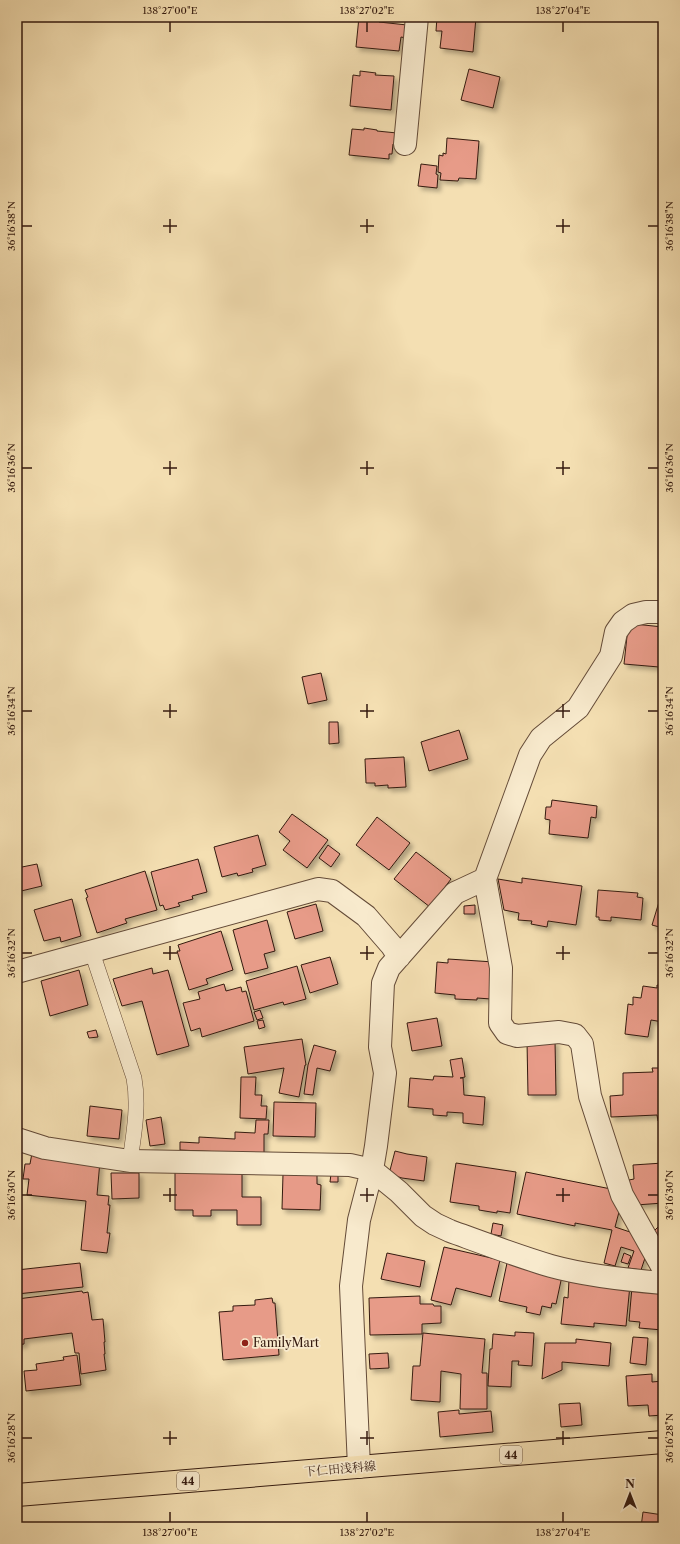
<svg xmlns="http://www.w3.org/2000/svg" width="680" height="1544" font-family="'Libre Caslon Text','Noto Serif JP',serif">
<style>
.building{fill:#e79b88;stroke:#341a0f;filter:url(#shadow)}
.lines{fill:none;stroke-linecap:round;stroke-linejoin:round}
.service-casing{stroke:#644b38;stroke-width:16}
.minor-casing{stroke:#644b38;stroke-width:24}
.primary-casing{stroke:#341a0f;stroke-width:24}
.service{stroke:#f8eacd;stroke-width:15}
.minor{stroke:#f8eacd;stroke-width:22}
.primary{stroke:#f4dfb2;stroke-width:22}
.ticks{fill:none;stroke:#341a0f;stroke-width:1.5}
.poi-dot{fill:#8f2418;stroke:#f8eacd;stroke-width:1.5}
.labels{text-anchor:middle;stroke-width:3.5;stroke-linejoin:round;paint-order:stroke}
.shield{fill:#f8eacd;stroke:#6f5848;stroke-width:1}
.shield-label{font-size:11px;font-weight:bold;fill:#341a0f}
.poi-label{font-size:12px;fill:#341a0f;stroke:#f8eacd;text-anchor:start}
.street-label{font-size:12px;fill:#341a0f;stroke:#f8eacd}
.neatline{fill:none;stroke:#341a0f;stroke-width:1.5}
.ticks-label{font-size:10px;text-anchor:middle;fill:#341a0f}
</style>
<defs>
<filter id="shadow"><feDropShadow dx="3.5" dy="3.5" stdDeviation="2" flood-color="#0004"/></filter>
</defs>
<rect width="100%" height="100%" fill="#f4dfb2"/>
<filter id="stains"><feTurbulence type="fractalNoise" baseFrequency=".005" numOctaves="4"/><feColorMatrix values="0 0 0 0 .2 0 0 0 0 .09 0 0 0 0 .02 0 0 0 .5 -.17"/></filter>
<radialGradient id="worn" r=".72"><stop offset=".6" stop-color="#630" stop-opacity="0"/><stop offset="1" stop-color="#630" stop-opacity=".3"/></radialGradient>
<!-- building -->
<path class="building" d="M 359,17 L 379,18 L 379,22 L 407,25 L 406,38 L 401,37 L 399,51 L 356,47 Z
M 437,17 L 476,17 L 473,52 L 440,48 L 442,31 L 436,31 Z
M 469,69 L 500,77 L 493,108 L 461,100 Z
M 360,71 L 376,73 L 375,75 L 394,76 L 391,110 L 350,106 L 353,75 L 360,76 Z
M 364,128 L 377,130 L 377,131 L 397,133 L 396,145 L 393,144 L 392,154 L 389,154 L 389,159 L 349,155 L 352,129 L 364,130 Z
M 447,138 L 479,141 L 476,179 L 459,178 L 458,181 L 440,180 L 441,173 L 438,172 L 439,155 L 443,156 L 443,153 L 446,154 Z
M 421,164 L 437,166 L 436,174 L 438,175 L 437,188 L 418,186 Z
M 634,624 L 663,627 L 659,667 L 624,664 L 628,627 Z
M 321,673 L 327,700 L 308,704 L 302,677 Z
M 329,722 L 338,722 L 339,743 L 329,744 Z
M 459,730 L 468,759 L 429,771 L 421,742 Z
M 404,757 L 406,787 L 388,788 L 388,785 L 375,786 L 375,783 L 366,783 L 365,759 Z
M 552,800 L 597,806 L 596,818 L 591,817 L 588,838 L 549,834 L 550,820 L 545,819 L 546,807 L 551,807 Z
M 292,814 L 328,840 L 307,868 L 283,850 L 290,841 L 279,832 Z
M 377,817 L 410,843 L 389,870 L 356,845 Z
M 258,835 L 266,865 L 252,869 L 253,872 L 238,876 L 237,873 L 222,877 L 214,847 Z
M 328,845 L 340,854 L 331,867 L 319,858 Z
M 416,852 L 451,879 L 430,907 L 394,879 Z
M 198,859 L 207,892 L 192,896 L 193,899 L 178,903 L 180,906 L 165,910 L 163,905 L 160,906 L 151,872 Z
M 37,864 L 42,886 L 17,892 L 17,868 Z
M 145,871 L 157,910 L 125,919 L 127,923 L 97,933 L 86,898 L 88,897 L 85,890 Z
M 522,878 L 582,886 L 576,925 L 548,921 L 547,927 L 531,924 L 532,921 L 518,920 L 519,913 L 504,910 L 498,879 L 522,883 Z
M 598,890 L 638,893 L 637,897 L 643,898 L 641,920 L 611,917 L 611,921 L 599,920 L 599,917 L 596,917 Z
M 662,892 L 663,893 L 663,928 L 652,925 Z
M 72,899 L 81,936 L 61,942 L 60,937 L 44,941 L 34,910 Z
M 316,904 L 323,931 L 295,939 L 287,912 Z
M 475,905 L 475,914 L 464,914 L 464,906 Z
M 267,920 L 275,951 L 264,954 L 268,968 L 245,974 L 233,930 Z
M 221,931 L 233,970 L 206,979 L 208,984 L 189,990 L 177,951 L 180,951 L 178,945 Z
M 330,957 L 338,984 L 310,993 L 301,965 Z
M 448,959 L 494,962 L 491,999 L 477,998 L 477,1000 L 455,999 L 455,995 L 435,993 L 437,962 L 448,963 Z
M 297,966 L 306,999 L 284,1005 L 283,1002 L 254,1010 L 246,981 Z
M 152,968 L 153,974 L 168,970 L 189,1046 L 157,1055 L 142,1001 L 122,1006 L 113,979 Z
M 79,970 L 88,1005 L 50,1016 L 41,981 Z
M 224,984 L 226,991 L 241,987 L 242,992 L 246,991 L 254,1021 L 202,1037 L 200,1028 L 191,1031 L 183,1003 L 200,999 L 198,992 Z
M 657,985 L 663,986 L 663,1022 L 651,1020 L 648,1037 L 625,1034 L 628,1004 L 633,1005 L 633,997 L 641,998 L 643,986 L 657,988 Z
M 260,1010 L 263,1018 L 257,1020 L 254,1012 Z
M 437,1018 L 442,1046 L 412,1051 L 407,1023 Z
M 263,1020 L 265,1027 L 259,1029 L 257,1021 Z
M 96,1030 L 98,1037 L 89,1038 L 87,1032 Z
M 302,1039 L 306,1065 L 305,1065 L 299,1097 L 279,1093 L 284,1068 L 248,1074 L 244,1047 Z
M 527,1041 L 555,1041 L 556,1095 L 528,1095 Z
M 314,1045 L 336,1051 L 330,1071 L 317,1068 L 313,1095 L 304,1094 L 308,1065 Z
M 462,1058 L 465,1077 L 460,1078 L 463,1078 L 464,1095 L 485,1097 L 483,1125 L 463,1123 L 463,1113 L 447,1112 L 447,1116 L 433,1115 L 433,1109 L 408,1107 L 410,1078 L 433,1080 L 434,1076 L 453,1077 L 450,1060 Z
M 652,1068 L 663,1068 L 663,1121 L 658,1121 L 657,1115 L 611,1117 L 610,1096 L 623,1095 L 623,1073 L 653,1072 Z
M 241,1077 L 256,1077 L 255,1095 L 262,1095 L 261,1106 L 267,1106 L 266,1119 L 240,1118 Z
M 274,1102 L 316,1103 L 315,1137 L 273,1136 Z
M 90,1106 L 122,1110 L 119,1139 L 87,1136 Z
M 161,1117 L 165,1144 L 150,1146 L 146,1120 Z
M 256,1120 L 269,1120 L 268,1134 L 264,1134 L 264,1154 L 180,1150 L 180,1142 L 199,1143 L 199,1137 L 235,1139 L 235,1132 L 255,1133 Z
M 660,1129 L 663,1129 L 663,1158 L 661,1158 Z
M 395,1151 L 407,1154 L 427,1157 L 424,1181 L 402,1178 L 389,1174 Z
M 32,1153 L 100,1161 L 97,1195 L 109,1196 L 108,1205 L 110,1205 L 107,1233 L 110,1233 L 107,1253 L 81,1250 L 86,1201 L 27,1195 L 29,1179 L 23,1179 L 25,1164 L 30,1164 Z
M 456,1163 L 516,1172 L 510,1213 L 497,1211 L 497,1213 L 479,1210 L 479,1206 L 450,1202 Z
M 663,1163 L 663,1203 L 636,1205 L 630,1204 L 629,1180 L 634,1179 L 633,1165 Z
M 175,1170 L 242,1170 L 242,1197 L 261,1197 L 261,1225 L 237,1225 L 237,1210 L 211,1210 L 211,1216 L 193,1216 L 193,1210 L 175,1210 Z
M 526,1172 L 611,1189 L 619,1212 L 615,1227 L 639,1235 L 646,1255 L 641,1270 L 628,1268 L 634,1251 L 621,1247 L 615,1266 L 604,1263 L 612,1230 L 575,1223 L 575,1226 L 517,1214 Z
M 111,1173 L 139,1173 L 139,1198 L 112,1199 Z
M 283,1174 L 317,1175 L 317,1184 L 321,1185 L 320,1210 L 282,1209 Z
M 331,1174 L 338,1174 L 338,1182 L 330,1182 Z
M 663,1222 L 663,1240 L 654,1231 Z
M 493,1223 L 503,1225 L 501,1236 L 491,1234 Z
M 444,1247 L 500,1260 L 491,1297 L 456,1288 L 451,1305 L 431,1300 Z
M 387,1253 L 425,1261 L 420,1287 L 381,1279 Z
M 624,1253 L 631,1256 L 628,1264 L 621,1262 Z
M 80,1263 L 83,1287 L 17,1294 L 17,1270 Z
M 507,1263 L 562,1276 L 556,1304 L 552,1303 L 551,1308 L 542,1306 L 540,1315 L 526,1312 L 527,1307 L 499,1301 Z
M 569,1280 L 630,1285 L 626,1326 L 594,1323 L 594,1327 L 561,1324 L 564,1297 L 568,1298 Z
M 632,1287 L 663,1293 L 663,1330 L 639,1328 L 640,1322 L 629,1321 Z
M 82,1291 L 83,1293 L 88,1292 L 92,1320 L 103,1319 L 105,1342 L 104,1342 L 105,1354 L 104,1354 L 106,1370 L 81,1374 L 79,1353 L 75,1353 L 72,1333 L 24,1339 L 24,1344 L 17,1345 L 17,1299 Z
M 420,1296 L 420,1304 L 433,1304 L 434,1306 L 441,1306 L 441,1323 L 422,1324 L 422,1334 L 370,1335 L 369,1298 Z
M 272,1298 L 273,1303 L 275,1303 L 279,1355 L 223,1360 L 219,1312 L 233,1311 L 233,1306 L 255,1305 L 255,1300 Z
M 515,1332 L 534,1333 L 532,1366 L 518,1365 L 519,1361 L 512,1361 L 511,1387 L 488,1386 L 490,1349 L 492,1349 L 493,1334 L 515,1336 Z
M 423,1333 L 485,1339 L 482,1373 L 487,1373 L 487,1409 L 460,1409 L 461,1374 L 441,1371 L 440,1402 L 411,1400 L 413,1366 L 420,1366 Z
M 633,1337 L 648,1338 L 646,1365 L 630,1363 Z
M 576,1339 L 611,1343 L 609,1366 L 562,1362 L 562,1370 L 542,1379 L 545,1343 L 576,1343 Z
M 388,1353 L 389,1368 L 370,1369 L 369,1354 Z
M 77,1355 L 81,1385 L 26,1391 L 24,1371 L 37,1370 L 36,1364 L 64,1360 L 63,1357 Z
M 652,1374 L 652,1382 L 663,1381 L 663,1415 L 649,1416 L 648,1405 L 628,1406 L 626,1376 Z
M 580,1403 L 582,1425 L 561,1427 L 559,1404 Z
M 459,1410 L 459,1414 L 491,1411 L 493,1432 L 440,1437 L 438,1412 Z
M 643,1512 L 663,1515 L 663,1527 L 641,1527 Z"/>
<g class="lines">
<!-- service casing -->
<g class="service-casing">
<path id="service" d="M 92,952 L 134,1078 C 139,1106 134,1133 130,1161"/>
</g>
<!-- minor casing -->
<g class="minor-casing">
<path id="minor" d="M 405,144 L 417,17
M 485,879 L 501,968 L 500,1023 L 507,1033 L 517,1036 L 559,1032 L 575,1035 L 582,1044 L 590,1096 L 622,1195 L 663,1268
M 17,972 L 318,889 L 332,891 L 366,916 L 392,946 L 399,957
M 17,1139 L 45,1148 L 130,1161 L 350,1165 L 372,1170 L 399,1192 L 423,1216 L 435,1224 L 450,1231 C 483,1243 517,1256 551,1266 C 587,1276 626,1280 663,1283
M 359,1467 L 351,1286 L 359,1220 L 372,1170 L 376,1146 L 385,1073 L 380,1047 L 383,983 L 389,968 L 455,893 L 485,879 L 530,755 L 541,738 L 578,708 L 611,656 L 616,632 L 623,622 L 633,615 L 646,612 L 663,612"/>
</g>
<!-- primary casing -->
<g class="primary-casing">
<path id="primary" d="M 17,1495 L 663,1442"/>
</g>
<!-- service -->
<use href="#service" class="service"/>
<!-- minor -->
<use href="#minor" class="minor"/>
<!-- primary -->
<use href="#primary" class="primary"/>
</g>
<!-- ticks -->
<path class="ticks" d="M 170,22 L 170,32M 367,22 L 367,32M 563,22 L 563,32M 170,219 L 170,233M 367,219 L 367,233M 563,219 L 563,233M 22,226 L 32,226M 163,226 L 177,226M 360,226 L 374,226M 556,226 L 570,226M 648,226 L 658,226M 170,461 L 170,475M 367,461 L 367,475M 563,461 L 563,475M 22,468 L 32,468M 163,468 L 177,468M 360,468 L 374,468M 556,468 L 570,468M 648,468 L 658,468M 170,704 L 170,718M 367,704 L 367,718M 563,704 L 563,718M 22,711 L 32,711M 163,711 L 177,711M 360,711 L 374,711M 556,711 L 570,711M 648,711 L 658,711M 170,946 L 170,960M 367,946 L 367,960M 563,946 L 563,960M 22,953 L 32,953M 163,953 L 177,953M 360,953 L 374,953M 556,953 L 570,953M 648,953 L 658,953M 170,1188 L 170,1202M 367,1188 L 367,1202M 563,1188 L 563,1202M 22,1195 L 32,1195M 163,1195 L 177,1195M 360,1195 L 374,1195M 556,1195 L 570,1195M 648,1195 L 658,1195M 170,1431 L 170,1445M 367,1431 L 367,1445M 563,1431 L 563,1445M 22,1438 L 32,1438M 163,1438 L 177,1438M 360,1438 L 374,1438M 556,1438 L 570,1438M 648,1438 L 658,1438M 170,1512 L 170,1522M 367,1512 L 367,1522M 563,1512 L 563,1522"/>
<!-- markers -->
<circle class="poi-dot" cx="245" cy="1343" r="4"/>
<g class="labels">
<!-- shield labels -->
<g class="shield">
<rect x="500" y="1446" width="22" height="18" rx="3"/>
<rect x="177" y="1472" width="22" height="18" rx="3"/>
</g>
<g class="shield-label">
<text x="511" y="1459">44</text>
<text x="188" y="1485">44</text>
</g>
<!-- poi labels -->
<g class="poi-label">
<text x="253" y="1347">FamilyMart</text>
</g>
<!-- street labels -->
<g class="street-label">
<text transform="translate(340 1469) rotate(-5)" y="4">下仁田浅科線</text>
</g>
</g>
<!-- margin -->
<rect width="680" height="1544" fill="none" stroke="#f4dfb2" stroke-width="44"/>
<!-- north arrow -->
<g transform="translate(630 1494)" stroke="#f8eacd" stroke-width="3" paint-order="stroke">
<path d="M0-3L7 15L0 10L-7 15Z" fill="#341a0f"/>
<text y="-6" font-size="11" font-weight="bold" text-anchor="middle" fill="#341a0f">N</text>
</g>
<rect x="22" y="22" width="636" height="1500" class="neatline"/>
<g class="ticks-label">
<text x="170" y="14">138°27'00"E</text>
<text x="367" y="14">138°27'02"E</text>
<text x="563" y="14">138°27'04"E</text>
<text transform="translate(11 226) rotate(-90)" y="4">36°16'38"N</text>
<text transform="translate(669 226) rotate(-90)" y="4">36°16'38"N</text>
<text transform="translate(11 468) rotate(-90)" y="4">36°16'36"N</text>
<text transform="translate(669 468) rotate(-90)" y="4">36°16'36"N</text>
<text transform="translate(11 711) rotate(-90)" y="4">36°16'34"N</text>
<text transform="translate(669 711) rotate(-90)" y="4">36°16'34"N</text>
<text transform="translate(11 953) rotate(-90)" y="4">36°16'32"N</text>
<text transform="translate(669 953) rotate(-90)" y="4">36°16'32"N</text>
<text transform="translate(11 1195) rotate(-90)" y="4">36°16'30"N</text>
<text transform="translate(669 1195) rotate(-90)" y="4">36°16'30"N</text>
<text transform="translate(11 1438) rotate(-90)" y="4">36°16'28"N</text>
<text transform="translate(669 1438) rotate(-90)" y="4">36°16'28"N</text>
<text x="170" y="1536">138°27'00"E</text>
<text x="367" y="1536">138°27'02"E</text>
<text x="563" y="1536">138°27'04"E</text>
</g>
<rect width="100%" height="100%" filter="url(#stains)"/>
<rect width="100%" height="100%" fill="url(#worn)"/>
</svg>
